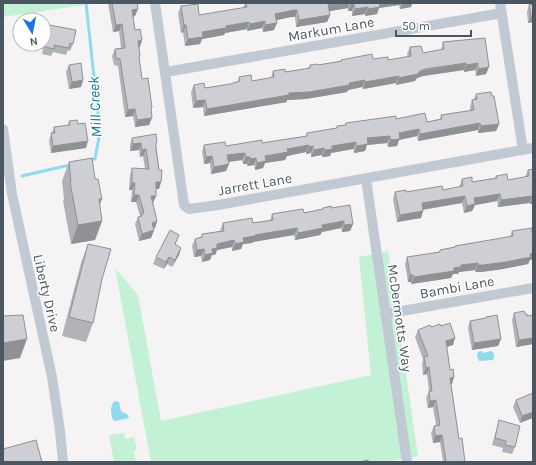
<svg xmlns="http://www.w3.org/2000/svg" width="536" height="465" font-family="Karla,sans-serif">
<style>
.green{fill:#c3f1d5}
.water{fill:#90daee}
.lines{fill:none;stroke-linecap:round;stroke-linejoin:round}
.stream{stroke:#90daee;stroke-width:3}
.street{stroke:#c1cad2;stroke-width:10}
.wall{fill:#b0b2b7}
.shaded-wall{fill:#909195}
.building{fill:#cdcfd5;stroke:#909195}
.labels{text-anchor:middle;stroke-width:3;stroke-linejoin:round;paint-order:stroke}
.street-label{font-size:14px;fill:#4a5661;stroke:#fff}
.water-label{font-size:15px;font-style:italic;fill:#0c7c9b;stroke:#fff}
</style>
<rect width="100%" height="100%" fill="#f5f3f3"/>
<!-- green -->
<path class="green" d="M 3,3 L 91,3 L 91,4 L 3,17 Z
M 388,251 L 418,456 L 385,462 L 151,462 L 115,268 L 138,295 L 161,421 L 371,375 L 359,257 Z
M 124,433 L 126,439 L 134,437 L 137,450 L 134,451 L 136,462 L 114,462 L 109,435 Z"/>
<!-- water -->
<path class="water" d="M 482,351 L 482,353 L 491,351 L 494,353 L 494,357 L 493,360 L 479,361 L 477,356 L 478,352 Z
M 115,401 L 119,402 L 121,411 L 128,415 L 129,418 L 115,421 L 113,420 C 111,414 109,406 115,401 Z"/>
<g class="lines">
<!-- stream -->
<path class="stream" d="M 86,3 L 100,132 L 95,159 L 90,160
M 22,176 L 70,165"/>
<!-- street -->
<path class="street" d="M 155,3 L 184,205 L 189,209 L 218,205 L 533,148
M 500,3 L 523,150
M 166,72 L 502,13
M 3,129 L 12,194 L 52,377 L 60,431 L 63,462
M 366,179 L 407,462
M 385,314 L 533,288"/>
</g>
<!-- wall -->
<path class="wall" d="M 108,3 L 137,3 L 135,16 L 133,17 L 135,30 L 142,40 L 139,48 L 139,59 L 142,79 L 152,108 L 151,110 L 149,125 L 135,127 L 133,116 L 125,117 L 118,66 L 114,65 L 112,56 L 115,49 L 121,48 L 119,31 L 113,32 Z
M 245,3 L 412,3 L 411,7 L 400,9 L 399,5 L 379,8 L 377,14 L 365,16 L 365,14 L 352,16 L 352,11 L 348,11 L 348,8 L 329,11 L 330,15 L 327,22 L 296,27 L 295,17 L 291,17 L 276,20 L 274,30 L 263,32 L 262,28 L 247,31 L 247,29 L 225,33 L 224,35 L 202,39 L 200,44 L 185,46 L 183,32 L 181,33 L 178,13 L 181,6 L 199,15 L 243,8 Z
M 529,3 L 533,3 L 533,22 L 528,23 L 527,12 L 529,5 Z
M 44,24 L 73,44 L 70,51 L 68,50 L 66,55 L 53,52 L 51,56 L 42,54 L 43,49 L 36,47 L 37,44 L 44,44 Z
M 485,38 L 486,74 L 476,76 L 475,70 L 464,72 L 464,70 L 423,76 L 417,78 L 415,81 L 396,85 L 396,83 L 363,89 L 362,87 L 348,90 L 347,92 L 306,99 L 287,100 L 287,102 L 204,116 L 203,107 L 193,108 L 191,92 L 194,85 L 205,88 L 230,84 L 238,82 L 239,77 L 252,81 L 271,78 L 273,71 L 285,72 L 308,69 L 310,65 L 318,65 L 341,61 L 341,60 L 373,59 L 388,60 L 408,57 L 407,54 L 410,47 L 423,53 L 441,50 L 443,42 Z
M 69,65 L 83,80 L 81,87 L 69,89 L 66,72 Z
M 476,94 L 499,124 L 496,131 L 478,133 L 478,130 L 418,141 L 417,136 L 399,140 L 397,146 L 388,147 L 387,143 L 367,145 L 365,151 L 354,153 L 353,149 L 331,153 L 330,156 L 322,157 L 322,155 L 311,157 L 311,153 L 306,154 L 306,152 L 287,156 L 285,160 L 265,163 L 263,168 L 255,170 L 254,165 L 247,166 L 247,164 L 243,164 L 242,160 L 229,162 L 226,171 L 211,174 L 210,163 L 204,164 L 202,152 L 204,145 L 226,146 L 262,143 L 306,136 L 307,133 L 336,128 L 337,126 L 345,125 L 346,123 L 396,119 L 427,122 L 440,119 L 441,115 L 470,111 L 470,107 L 472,100 L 474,99 Z
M 69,121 L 78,124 L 86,148 L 51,153 L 49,140 L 54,127 L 68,125 Z
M 132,138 L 156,146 L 161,182 L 159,189 L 156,189 L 156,196 L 153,203 L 157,221 L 155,228 L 153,228 L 154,230 L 151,238 L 139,241 L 135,224 L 138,217 L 140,216 L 136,202 L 131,202 L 132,190 L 129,190 L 130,175 L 132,168 L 145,169 L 143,156 L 140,157 L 139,150 L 130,151 L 130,145 Z
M 69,162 L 99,205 L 102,221 L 95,240 L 71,244 L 63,201 L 64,199 L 62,181 Z
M 533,169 L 533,204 L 530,204 L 529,203 L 498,207 L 497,201 L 475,205 L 472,211 L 464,213 L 462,203 L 423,210 L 423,211 L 421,218 L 397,222 L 393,199 L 395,192 L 406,192 L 443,190 L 459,187 L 462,179 L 472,182 L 495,178 L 496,176 L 508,180 L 525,177 L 528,170 Z
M 323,208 L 331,208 L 353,224 L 350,231 L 342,232 L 341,228 L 322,232 L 320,235 L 295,240 L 294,235 L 253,242 L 252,243 L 243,244 L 241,249 L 232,251 L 232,247 L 217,250 L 215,255 L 212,255 L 210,260 L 202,262 L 201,256 L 194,257 L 192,246 L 195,239 L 201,238 L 202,234 L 221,231 L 220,230 L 223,223 L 253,223 L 270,220 L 272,214 L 304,213 L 322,209 Z
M 512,231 L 533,232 L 533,260 L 530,260 L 528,264 L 503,269 L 481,272 L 475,272 L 475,270 L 459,272 L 458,274 L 453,274 L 451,278 L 411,284 L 411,282 L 408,282 L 405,264 L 407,257 L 439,252 L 440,250 L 455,247 L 455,246 L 510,237 Z
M 179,235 L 175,245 L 181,248 L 179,255 L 172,267 L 167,264 L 164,269 L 153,264 L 156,257 Z
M 88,244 L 102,279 L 93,323 L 86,342 L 62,336 L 81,263 Z
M 514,313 L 525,314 L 527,316 L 533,315 L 533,344 L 516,347 L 512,320 Z
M 486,317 L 501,339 L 498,346 L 472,350 L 468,328 L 470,321 L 486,318 Z
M 431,327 L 453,345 L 446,347 L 450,370 L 454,377 L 451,384 L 459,439 L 465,462 L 443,462 L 440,442 L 433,443 L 431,433 L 434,426 L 436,425 L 433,407 L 428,408 L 426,398 L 429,391 L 427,374 L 423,375 L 422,364 L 423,359 L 415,337 L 418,330 Z
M 533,393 L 520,423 L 513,407 L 516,400 Z
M 499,420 L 515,447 L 512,454 L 502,452 L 503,448 L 492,445 L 497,427 Z"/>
<!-- shaded-wall -->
<path class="shaded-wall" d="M 338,3 L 349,3 L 348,8 L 325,12 L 328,5 Z
M 379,3 L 400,3 L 399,5 L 379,8 L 377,14 L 365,16 L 368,9 Z
M 402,3 L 412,3 L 411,7 L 400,9 Z
M 351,4 L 354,4 L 352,11 L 348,11 Z
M 368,7 L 365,14 L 352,16 L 355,9 Z
M 138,9 L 135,16 L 130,17 L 132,10 Z
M 294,10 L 297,10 L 295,17 L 291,17 L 273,21 L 275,14 Z
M 330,15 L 327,22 L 296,27 L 299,20 Z
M 531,16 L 533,16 L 533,22 L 528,23 Z
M 265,21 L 262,28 L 247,31 L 250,24 Z
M 249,22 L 247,29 L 225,33 L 224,35 L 202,39 L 200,44 L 185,46 L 188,39 L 202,32 L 226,26 Z
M 277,23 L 274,30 L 263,32 L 265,25 Z
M 122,24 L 119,31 L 113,32 L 116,25 Z
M 184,25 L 186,25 L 183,32 L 181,33 Z
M 142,40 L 140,47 L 136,48 L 138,41 Z
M 466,63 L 464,70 L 423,76 L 417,78 L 415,81 L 396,85 L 399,78 L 420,71 Z
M 478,63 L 475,70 L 464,72 L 466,65 Z
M 489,67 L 486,74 L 476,76 L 478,69 Z
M 399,76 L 396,83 L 363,89 L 365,82 Z
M 83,80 L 81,87 L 69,89 L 72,82 Z
M 365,80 L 362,87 L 348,90 L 347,92 L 306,99 L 287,100 L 287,102 L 204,116 L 207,109 L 289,93 Z
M 205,100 L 203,107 L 193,108 L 196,101 Z
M 135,109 L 133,116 L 125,117 L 128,110 Z
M 152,118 L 149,125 L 135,127 L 137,120 Z
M 480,123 L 478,130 L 418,141 L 420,134 Z
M 499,124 L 496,131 L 478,133 L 481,126 Z
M 419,129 L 417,136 L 399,140 L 397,146 L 388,147 L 390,140 L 399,133 Z
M 390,136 L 387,143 L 367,145 L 365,151 L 354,153 L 357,146 L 367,138 Z
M 88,141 L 86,148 L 51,153 L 53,146 Z
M 356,142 L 353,149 L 331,153 L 330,156 L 322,157 L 325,150 L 332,146 Z
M 141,143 L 139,150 L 130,151 L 133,144 Z
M 309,145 L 306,152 L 287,156 L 285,160 L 265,163 L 263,168 L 255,170 L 257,163 L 265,156 L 287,149 Z
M 313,146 L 311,153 L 306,154 L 309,147 Z
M 324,148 L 322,155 L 311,157 L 314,150 Z
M 146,149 L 143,156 L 140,157 L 142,150 Z
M 245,153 L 242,160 L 225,162 L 227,155 Z
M 212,156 L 210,163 L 204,164 L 206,157 Z
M 246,157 L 250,157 L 247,164 L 243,164 Z
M 256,158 L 254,165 L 247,166 L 250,159 Z
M 229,164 L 226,171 L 211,174 L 214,167 Z
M 156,182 L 161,182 L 159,189 L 154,189 Z
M 132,183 L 135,183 L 132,190 L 129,190 Z
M 500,194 L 497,201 L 475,205 L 472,211 L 464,213 L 467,206 L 474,198 Z
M 134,195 L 139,195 L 136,202 L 131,202 Z
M 151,196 L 156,196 L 153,203 Z
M 465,196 L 462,203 L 419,210 L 422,203 Z
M 532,196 L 529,203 L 498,207 L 501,200 Z
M 532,197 L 533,197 L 533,204 L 530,204 Z
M 99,199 L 102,199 L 95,218 Z
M 423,211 L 421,218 L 397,222 L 400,215 Z
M 102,221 L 95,240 L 71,244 L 78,225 Z
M 157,221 L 155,228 L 149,230 L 152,223 Z
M 344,221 L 341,228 L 322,232 L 320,235 L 295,240 L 298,233 L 322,225 Z
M 353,224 L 350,231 L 342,232 L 344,225 Z
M 297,228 L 294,235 L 253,242 L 252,243 L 243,244 L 241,249 L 232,251 L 235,244 L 243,238 L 255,235 Z
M 154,230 L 151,238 L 139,241 L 142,234 Z
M 234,240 L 232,247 L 217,250 L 215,255 L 212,255 L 210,260 L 202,262 L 205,255 L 212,249 L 217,244 Z
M 181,248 L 179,255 L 172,267 L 175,260 Z
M 204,249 L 201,256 L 194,257 L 197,250 Z
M 533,253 L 533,260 L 530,260 L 528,264 L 503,269 L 481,272 L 475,272 L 478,265 Z
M 169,257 L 167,264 L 164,269 L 166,262 Z
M 478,263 L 475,270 L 459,272 L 458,274 L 453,274 L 451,278 L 411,284 L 414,277 L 454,268 L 461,265 Z
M 410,275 L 413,275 L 411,282 L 408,282 Z
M 455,338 L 453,345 L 443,348 L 446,341 Z
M 533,338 L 533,344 L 516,347 L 519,340 Z
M 27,339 L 20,358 L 3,361 L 3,343 Z
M 501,339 L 498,346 L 472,350 L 474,343 Z
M 429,367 L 427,374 L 423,375 L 426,368 Z
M 454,377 L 452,384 L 448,385 L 450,378 Z
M 436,400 L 433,407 L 428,408 L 430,401 Z
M 533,412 L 533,418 L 520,423 L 522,416 Z
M 442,435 L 440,442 L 433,443 L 435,436 Z"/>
<!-- building -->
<path class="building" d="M 112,3 L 137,3 L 138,9 L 132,10 L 135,30 L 140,29 L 142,40 L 138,41 L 140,56 L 139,57 L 142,79 L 148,78 L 152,108 L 151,108 L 152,118 L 137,120 L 135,109 L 128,110 L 120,59 L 116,58 L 115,49 L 125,48 L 122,24 L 116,25 Z
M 246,3 L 338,3 L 328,5 L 330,15 L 299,20 L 297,10 L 294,10 L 275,14 L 277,23 L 265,25 L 265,21 L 250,24 L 249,22 L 226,26 L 226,28 L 202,32 L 203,37 L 188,39 L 186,25 L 184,25 L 181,6 L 198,4 L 199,15 L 247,7 Z
M 350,3 L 379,3 L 380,7 L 368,9 L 368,7 L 355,9 L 354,4 L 351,4 Z
M 533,4 L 533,16 L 531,16 L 529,5 Z
M 44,24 L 76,30 L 73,44 L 70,43 L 69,48 L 54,45 L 54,49 L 45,47 L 46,42 L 44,42 Z
M 485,38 L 489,67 L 478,69 L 478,63 L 466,65 L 466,63 L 425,69 L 420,71 L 418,74 L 399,78 L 399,76 L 365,82 L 365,80 L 349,83 L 350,85 L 309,92 L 289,93 L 289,95 L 207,109 L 205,100 L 196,101 L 194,85 L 204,83 L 205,88 L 230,84 L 240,81 L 239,77 L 251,75 L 252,81 L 274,77 L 273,71 L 285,69 L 285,72 L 310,68 L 310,65 L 317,64 L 318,65 L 342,61 L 341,60 L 372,54 L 373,59 L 388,57 L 388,60 L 411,56 L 410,47 L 421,46 L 423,53 L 444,49 L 443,42 Z
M 81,63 L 83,80 L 72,82 L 69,65 Z
M 491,92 L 492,96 L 494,96 L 499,124 L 481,126 L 480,123 L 420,134 L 419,129 L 399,133 L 400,139 L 390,140 L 390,136 L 367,138 L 368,144 L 357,146 L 356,142 L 332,146 L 332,149 L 325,150 L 324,148 L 314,150 L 313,146 L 309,147 L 309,145 L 287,149 L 288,152 L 265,156 L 266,161 L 257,163 L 256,158 L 250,159 L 250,157 L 246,157 L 245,153 L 227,155 L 229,164 L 214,167 L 212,156 L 206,157 L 204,145 L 225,142 L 226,146 L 262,140 L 262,143 L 307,136 L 307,133 L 337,128 L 337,126 L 346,125 L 346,123 L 396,116 L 396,119 L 425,113 L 427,122 L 442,119 L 441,115 L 474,110 L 472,100 L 477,99 L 476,94 Z
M 77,120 L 78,124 L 85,123 L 88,141 L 53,146 L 51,133 L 55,133 L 54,127 L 70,125 L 69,121 Z
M 156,134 L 157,142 L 156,142 L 156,148 L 159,170 L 162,170 L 161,182 L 156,182 L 156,196 L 151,196 L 157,221 L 152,223 L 154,230 L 142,234 L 138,217 L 142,216 L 141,214 L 144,213 L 139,195 L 134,195 L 135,183 L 132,183 L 132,168 L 149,169 L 146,149 L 142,150 L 141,143 L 133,144 L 132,138 Z
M 92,158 L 95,179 L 98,179 L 102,199 L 99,199 L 102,221 L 78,225 L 70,182 L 71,182 L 69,162 Z
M 533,169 L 533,197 L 532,197 L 532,196 L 501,200 L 500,194 L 474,198 L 475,204 L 467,206 L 465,196 L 422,203 L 423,211 L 400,215 L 395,192 L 406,190 L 406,192 L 442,186 L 443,190 L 463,186 L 462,179 L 472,177 L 472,182 L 497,178 L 496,176 L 507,174 L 508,180 L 529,176 L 528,170 Z
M 350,205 L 353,224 L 344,225 L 344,221 L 322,225 L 323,228 L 298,233 L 297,228 L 255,235 L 255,236 L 243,238 L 244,242 L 235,244 L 234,240 L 217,244 L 217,248 L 212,249 L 213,253 L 205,255 L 204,249 L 197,250 L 195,239 L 202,237 L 202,234 L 224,231 L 223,223 L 252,218 L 253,223 L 273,220 L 272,214 L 303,209 L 304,213 L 323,209 L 323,208 L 331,206 L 331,208 Z
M 532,228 L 532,232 L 533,232 L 533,253 L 530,254 L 531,257 L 506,262 L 483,265 L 478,265 L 478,263 L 461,265 L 461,267 L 454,268 L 454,271 L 414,277 L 413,275 L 410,275 L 407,257 L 440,252 L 440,250 L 455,247 L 455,246 L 513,236 L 512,231 Z
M 170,230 L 179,235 L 175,244 L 181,248 L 175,260 L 169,257 L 166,262 L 156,257 Z
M 88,244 L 111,249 L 102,279 L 93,323 L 69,317 Z
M 524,311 L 525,314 L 527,314 L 527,316 L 533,315 L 533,338 L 519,340 L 514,313 Z
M 23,315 L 27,339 L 3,343 L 3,316 Z
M 497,315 L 501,339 L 474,343 L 470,321 L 486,318 L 486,317 Z
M 450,323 L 455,338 L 446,341 L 450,370 L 453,369 L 454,377 L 450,378 L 459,439 L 462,438 L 465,462 L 446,462 L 442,435 L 435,436 L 434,426 L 440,425 L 436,400 L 430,401 L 429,391 L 432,391 L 429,367 L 426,368 L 424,357 L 428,356 L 418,330 L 430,325 L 431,327 L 440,324 L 441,326 Z
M 533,393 L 533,412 L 522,416 L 516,400 Z
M 499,420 L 520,426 L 515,447 L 505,445 L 506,441 L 495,438 Z
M 36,440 L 42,462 L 3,462 L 3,449 Z
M 368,460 L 369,462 L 360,462 Z"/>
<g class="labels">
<!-- street labels -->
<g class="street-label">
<text transform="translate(331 29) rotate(-10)" y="5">Markum Lane</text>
<text transform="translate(255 184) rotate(-10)" y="5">Jarrett Lane</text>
<text transform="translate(457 287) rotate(-10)" y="5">Bambi Lane</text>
<text transform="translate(47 293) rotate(77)" y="5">Liberty Drive</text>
<text transform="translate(400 318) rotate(82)" y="5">McDermotts Way</text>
</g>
<!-- water labels -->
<g class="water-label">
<text transform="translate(95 107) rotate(-93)" y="5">Mill Creek</text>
</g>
</g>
<!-- border -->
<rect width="536" height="465" fill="none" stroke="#4a5661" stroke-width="8"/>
<!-- north arrow -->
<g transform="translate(32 32) rotate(170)"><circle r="19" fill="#ffffff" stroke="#b7bbc0"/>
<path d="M0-3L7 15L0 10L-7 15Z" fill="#1a73e8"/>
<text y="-6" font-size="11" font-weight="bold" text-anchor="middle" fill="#4a5661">N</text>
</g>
<!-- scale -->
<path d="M396 30v6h75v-6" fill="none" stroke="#4a5661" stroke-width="2"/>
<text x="402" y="30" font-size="12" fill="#4a5661" stroke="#ffffff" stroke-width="3" paint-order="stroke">50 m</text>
</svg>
